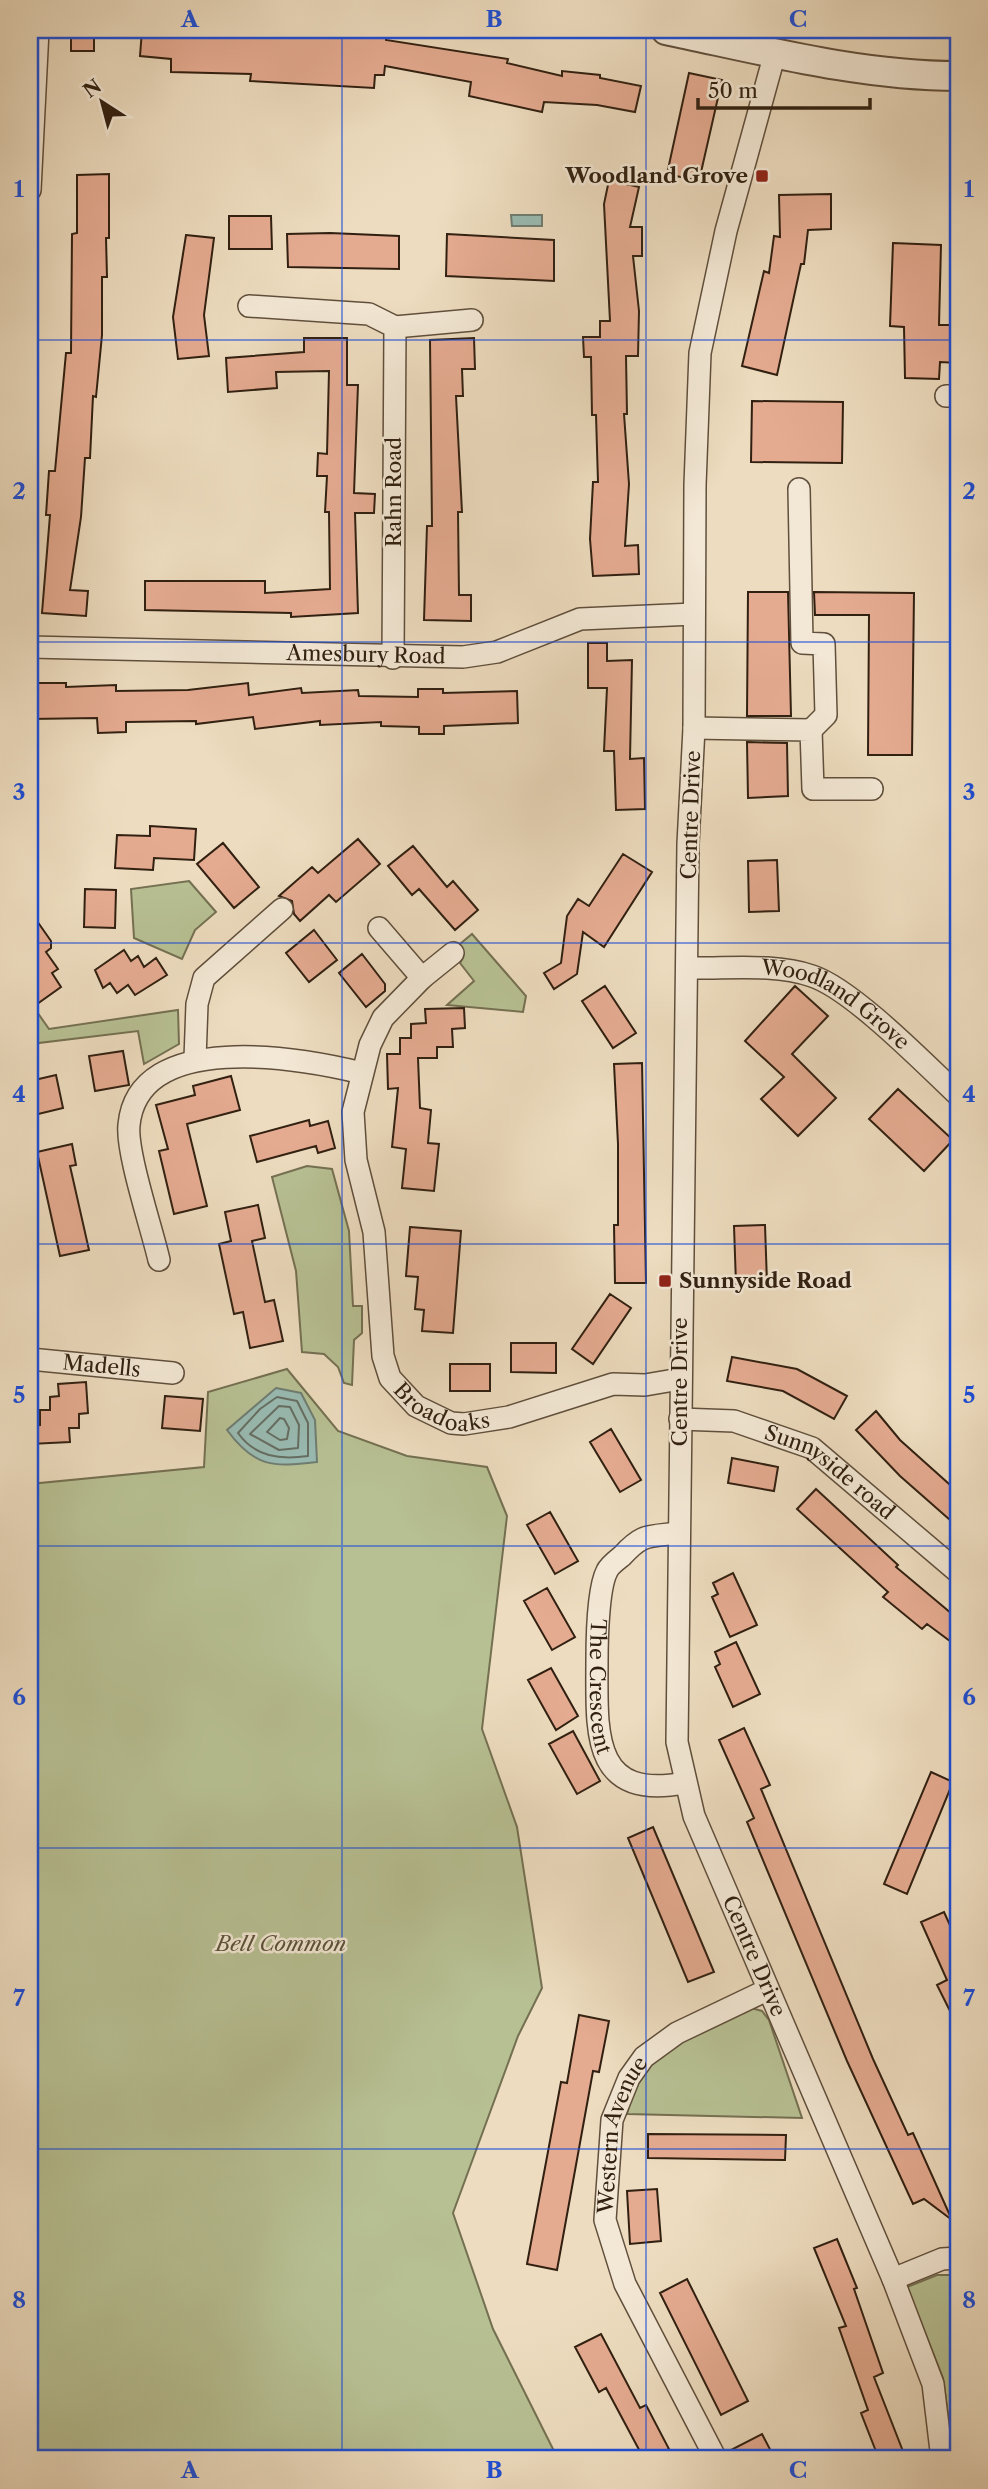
<svg xmlns="http://www.w3.org/2000/svg" width="988" height="2489" font-family="'Libre Caslon Text',serif">
<style>
.green{fill:#b7c093;stroke:#747052;stroke-width:2}
.water{fill:#99bbb3;stroke:#6f7d72;stroke-width:2}
.lines{fill:none;stroke-linecap:round;stroke-linejoin:round}
.shore{stroke:#656e62;stroke-width:2}
.building{fill:#e5ab91;stroke:#312011;stroke-width:2}
.minor-casing{stroke:#604f3c;stroke-width:24}
.tertiary-casing{stroke:#604f3c;stroke-width:32}
.minor{stroke:#f3e8d5;stroke-width:21}
.tertiary{stroke:#f3e8d5;stroke-width:28}
.grid{fill:none;stroke:#1d4ed8;stroke-width:2;stroke-opacity:0.55}
.poi-dot{fill:#8f2418;stroke:#f3e8d5;stroke-width:2.5}
.labels{text-anchor:middle;stroke-width:5;stroke-linejoin:round;paint-order:stroke}
.poi-label{font-size:21px;font-weight:bold;fill:#312011;stroke:#f3e8d5;text-anchor:end}
.street-label{font-size:21px;fill:#312011;stroke:#f3e8d5}
.park-label{font-size:21px;font-style:italic;fill:#595038;stroke:#f3e8d5}
.neatline{fill:none;stroke:#1d4ed8;stroke-width:2.5}
.grid-label{font-size:23px;text-anchor:middle;font-weight:bold;fill:#1d4ed8}
</style>
<rect width="100%" height="100%" fill="#eddcbf"/>
<filter id="stains"><feTurbulence type="fractalNoise" baseFrequency=".00286" numOctaves="4"/><feColorMatrix values="0 0 0 0 .2 0 0 0 0 .09 0 0 0 0 .02 0 0 0 .5 -.17"/></filter>
<radialGradient id="worn" r=".72"><stop offset=".6" stop-color="#630" stop-opacity="0"/><stop offset="1" stop-color="#630" stop-opacity=".3"/></radialGradient>
<!-- green -->
<path class="green" d="M 189,881 L 216,912 L 195,930 L 182,959 L 134,938 L 131,889 Z
M 472,934 L 526,996 L 523,1012 L 447,1005 L 474,981 L 460,963 L 463,957 L 455,948 Z
M 35,1009 L 49,1029 L 178,1010 L 179,1044 L 144,1064 L 138,1031 L 30,1044 L 30,1010 Z
M 307,1166 L 332,1169 L 349,1231 L 353,1306 L 362,1306 L 362,1333 L 354,1340 L 352,1385 L 344,1383 L 338,1367 L 324,1354 L 302,1352 L 296,1271 L 272,1177 Z
M 287,1369 L 338,1431 L 407,1456 L 487,1467 L 507,1516 L 482,1729 L 517,1827 L 542,1988 L 518,2036 L 453,2213 L 493,2329 L 558,2459 L 30,2459 L 30,1484 L 204,1467 L 208,1392 Z
M 751,2008 L 762,2011 L 769,2020 L 802,2118 L 627,2114 L 638,2074 L 652,2056 Z
M 937,2275 L 958,2275 L 958,2459 L 954,2459 L 943,2378 L 907,2287 Z"/>
<!-- water -->
<path class="water" d="M 511,215 L 542,215 L 542,226 L 512,226 Z
M 276,1388 L 301,1393 L 315,1420 L 317,1462 C 273,1467 255,1468 227,1430 Z"/>
<g class="lines">
<!-- shore -->
<path class="shore" d="M 277,1397 L 297,1401 L 308,1423 L 308,1456 C 280,1460 255,1457 238,1433 L 260,1409 Z
M 279,1406 L 290,1407 L 299,1425 L 298,1448 L 279,1450 L 250,1434 Z
M 280,1418 L 284,1419 L 289,1428 L 287,1439 L 280,1440 L 267,1432 Z"/>
</g>
<!-- building -->
<path class="building" d="M 71,30 L 94,30 L 94,51 L 71,51 Z
M 142,30 L 277,30 L 277,33 L 386,37 L 386,40 L 508,59 L 507,63 L 562,76 L 562,71 L 600,75 L 600,78 L 641,86 L 635,112 L 597,105 L 544,102 L 542,112 L 469,96 L 471,82 L 385,66 L 384,75 L 375,75 L 374,88 L 250,81 L 251,74 L 171,72 L 171,59 L 140,56 Z
M 689,73 L 722,80 L 699,181 L 667,174 Z
M 109,174 L 109,238 L 106,238 L 107,277 L 102,277 L 102,335 L 96,397 L 93,396 L 90,458 L 85,458 L 81,517 L 70,590 L 88,591 L 86,616 L 42,613 L 50,515 L 46,515 L 49,471 L 55,471 L 66,353 L 71,353 L 72,234 L 77,233 L 77,175 Z
M 609,180 L 639,187 L 630,227 L 642,227 L 642,256 L 633,256 L 639,311 L 638,356 L 626,356 L 627,414 L 624,414 L 629,484 L 625,546 L 638,545 L 639,574 L 593,576 L 590,539 L 593,482 L 598,482 L 596,415 L 592,415 L 591,357 L 584,357 L 583,337 L 600,337 L 600,321 L 610,321 L 604,204 Z
M 831,194 L 831,229 L 808,230 L 804,264 L 801,264 L 777,375 L 742,366 L 764,271 L 769,273 L 774,236 L 780,237 L 779,195 Z
M 229,216 L 271,216 L 272,249 L 229,249 Z
M 330,233 L 399,236 L 399,269 L 288,267 L 287,234 Z
M 447,234 L 554,240 L 554,281 L 446,276 Z
M 186,235 L 214,238 L 204,315 L 209,356 L 178,359 L 173,317 Z
M 893,243 L 941,245 L 939,325 L 958,325 L 958,363 L 940,362 L 939,379 L 905,378 L 904,327 L 890,326 Z
M 304,338 L 347,338 L 347,385 L 358,385 L 354,493 L 375,494 L 374,513 L 355,513 L 358,613 L 291,617 L 291,613 L 145,610 L 145,581 L 265,581 L 265,593 L 330,589 L 329,512 L 325,512 L 327,476 L 317,476 L 318,453 L 327,454 L 329,371 L 276,372 L 277,388 L 228,392 L 226,358 L 304,352 Z
M 474,338 L 475,369 L 462,369 L 463,396 L 456,396 L 462,512 L 458,512 L 459,595 L 471,595 L 471,621 L 424,620 L 427,526 L 432,526 L 430,340 Z
M 752,401 L 843,402 L 842,463 L 751,462 Z
M 748,592 L 788,592 L 791,716 L 747,716 Z
M 814,592 L 914,593 L 912,755 L 868,755 L 869,615 L 815,615 Z
M 588,643 L 607,643 L 607,661 L 632,660 L 630,759 L 644,758 L 645,809 L 616,810 L 614,751 L 604,751 L 607,688 L 588,688 Z
M 30,683 L 66,683 L 66,687 L 116,685 L 116,691 L 188,690 L 248,683 L 249,695 L 301,688 L 302,693 L 358,690 L 359,696 L 418,697 L 418,689 L 443,689 L 443,693 L 517,691 L 518,723 L 444,726 L 444,734 L 419,734 L 419,727 L 381,726 L 381,722 L 320,725 L 320,721 L 255,729 L 253,717 L 196,724 L 196,721 L 126,722 L 126,732 L 98,733 L 97,718 L 30,719 Z
M 747,742 L 787,743 L 788,796 L 748,798 Z
M 150,826 L 196,829 L 194,860 L 154,858 L 153,870 L 115,868 L 117,835 L 150,836 Z
M 358,839 L 380,864 L 336,902 L 329,895 L 300,921 L 294,914 L 292,901 L 279,896 L 312,867 L 318,873 Z
M 223,843 L 259,887 L 234,908 L 197,864 Z
M 413,846 L 447,887 L 453,881 L 478,910 L 455,930 L 419,889 L 412,895 L 388,866 Z
M 623,854 L 652,872 L 604,947 L 583,932 L 577,974 L 554,989 L 544,973 L 561,963 L 567,916 L 578,899 L 589,906 Z
M 777,860 L 779,911 L 749,912 L 748,861 Z
M 85,889 L 116,890 L 115,928 L 84,927 Z
M 30,911 L 51,941 L 51,948 L 46,952 L 58,969 L 52,973 L 61,987 L 30,1009 Z
M 314,930 L 337,960 L 309,982 L 286,953 Z
M 124,950 L 131,961 L 138,956 L 144,967 L 156,958 L 167,975 L 135,995 L 128,985 L 117,993 L 110,983 L 103,988 L 95,970 Z
M 362,954 L 385,984 L 385,991 L 366,1007 L 339,973 Z
M 605,986 L 636,1033 L 613,1048 L 582,1001 Z
M 795,986 L 828,1016 L 792,1054 L 836,1098 L 798,1136 L 761,1099 L 784,1077 L 745,1041 Z
M 464,1008 L 465,1028 L 452,1029 L 453,1047 L 437,1047 L 437,1058 L 418,1058 L 420,1108 L 431,1110 L 428,1143 L 439,1144 L 434,1191 L 402,1188 L 406,1149 L 392,1147 L 398,1088 L 388,1089 L 387,1054 L 400,1054 L 400,1038 L 411,1038 L 411,1024 L 426,1023 L 425,1009 Z
M 123,1051 L 129,1085 L 95,1091 L 89,1056 Z
M 642,1063 L 646,1283 L 615,1283 L 614,1225 L 618,1225 L 618,1144 L 614,1064 Z
M 56,1075 L 63,1108 L 30,1116 L 30,1081 Z
M 231,1076 L 240,1110 L 187,1124 L 207,1206 L 174,1214 L 159,1151 L 168,1149 L 156,1105 L 195,1095 L 193,1086 Z
M 898,1089 L 953,1140 L 924,1171 L 869,1119 Z
M 309,1120 L 310,1126 L 328,1121 L 335,1148 L 318,1153 L 316,1146 L 257,1162 L 250,1136 Z
M 72,1144 L 76,1165 L 70,1166 L 89,1250 L 60,1256 L 37,1152 Z
M 258,1205 L 265,1238 L 252,1241 L 265,1302 L 274,1300 L 283,1341 L 250,1348 L 243,1312 L 234,1314 L 219,1244 L 231,1241 L 225,1212 Z
M 765,1225 L 767,1283 L 736,1284 L 734,1226 Z
M 410,1227 L 461,1231 L 453,1333 L 422,1331 L 424,1310 L 415,1309 L 418,1277 L 406,1276 Z
M 610,1294 L 631,1308 L 593,1364 L 572,1349 Z
M 511,1343 L 556,1343 L 556,1373 L 511,1372 Z
M 732,1357 L 797,1369 L 847,1396 L 834,1419 L 783,1391 L 727,1381 Z
M 450,1364 L 490,1364 L 490,1391 L 450,1391 Z
M 86,1382 L 88,1413 L 79,1414 L 79,1428 L 69,1428 L 70,1442 L 30,1444 L 30,1426 L 40,1425 L 40,1410 L 50,1410 L 50,1397 L 59,1396 L 58,1384 Z
M 165,1396 L 203,1399 L 200,1431 L 162,1428 Z
M 876,1411 L 900,1440 L 958,1492 L 958,1527 L 900,1476 L 856,1430 Z
M 611,1429 L 641,1480 L 620,1492 L 590,1442 Z
M 732,1458 L 778,1467 L 774,1491 L 728,1483 Z
M 816,1489 L 898,1565 L 896,1567 L 958,1619 L 958,1647 L 927,1624 L 922,1629 L 883,1597 L 888,1592 L 797,1509 Z
M 550,1512 L 578,1561 L 555,1574 L 527,1525 Z
M 733,1573 L 757,1625 L 730,1637 L 712,1597 L 718,1594 L 713,1583 Z
M 547,1588 L 575,1637 L 552,1650 L 524,1601 Z
M 736,1642 L 760,1694 L 733,1707 L 715,1667 L 720,1664 L 715,1652 Z
M 551,1668 L 578,1716 L 556,1730 L 528,1680 Z
M 744,1728 L 770,1785 L 761,1789 L 873,2059 L 908,2135 L 913,2133 L 952,2220 L 924,2199 L 913,2204 L 847,2061 L 747,1822 L 754,1818 L 719,1740 Z
M 573,1731 L 600,1781 L 577,1794 L 549,1744 Z
M 931,1772 L 953,1782 L 907,1894 L 884,1884 Z
M 653,1827 L 714,1972 L 688,1982 L 628,1838 Z
M 944,1912 L 958,1943 L 958,2027 L 937,1985 L 947,1980 L 921,1922 Z
M 579,2015 L 609,2021 L 599,2072 L 593,2071 L 557,2270 L 527,2264 L 561,2082 L 567,2083 Z
M 648,2134 L 786,2135 L 785,2160 L 648,2158 Z
M 657,2189 L 661,2241 L 630,2244 L 627,2191 Z
M 837,2239 L 857,2288 L 854,2289 L 883,2373 L 874,2377 L 906,2459 L 879,2459 L 861,2413 L 868,2410 L 839,2328 L 846,2326 L 814,2248 Z
M 687,2279 L 748,2401 L 721,2415 L 660,2293 Z
M 601,2334 L 640,2408 L 646,2405 L 669,2449 L 650,2459 L 644,2459 L 606,2388 L 599,2392 L 575,2347 Z
M 762,2434 L 775,2459 L 729,2459 L 727,2452 Z"/>
<g class="lines">
<!-- minor casing -->
<g class="minor-casing">
<g id="minor">
<path id="s1" d="M 775,53 L 726,231 L 700,353 L 695,485 L 694,728 L 688,844 L 677,1742 L 694,1816 L 893,2279 L 933,2384 L 942,2459"/>
<path d="M 30,190 L 38,30"/>
<path d="M 249,306 L 369,314 L 395,327 L 393,658"/>
<path d="M 395,327 L 472,320"/>
<path d="M 946,396 L 958,396"/>
<path d="M 799,489 L 802,643 L 824,644 L 826,715 L 811,730"/>
<path id="s2" d="M 30,647 L 463,657 L 497,652 L 580,619 L 694,614"/>
<path d="M 694,728 L 811,730 L 813,789 L 872,789"/>
<path d="M 379,928 L 422,978"/>
<path id="s3" d="M 453,953 L 422,978 L 383,1018 L 370,1045 L 353,1112 L 356,1160 L 374,1232 L 383,1356 L 390,1378 L 416,1406 L 451,1423 L 464,1424 L 509,1417 L 613,1384 L 645,1385 L 680,1379"/>
<path id="s4" d="M 688,968 C 727,969 774,963 812,976 C 852,989 925,1064 958,1095"/>
<path d="M 195,1059 L 197,1004 L 204,978 L 282,909"/>
<path d="M 159,1260 C 152,1229 126,1152 129,1125 C 138,1029 300,1058 362,1073"/>
<path id="s5" d="M 30,1359 L 173,1373"/>
<path id="s6" d="M 680,1419 L 734,1421 L 812,1448 L 958,1572"/>
<path id="s7" d="M 678,1533 C 648,1537 643,1533 622,1556 C 617,1560 609,1566 607,1571 C 598,1588 597,1641 597,1661 C 597,1730 590,1801 684,1783"/>
<path d="M 893,2279 L 942,2259 L 958,2258"/>
<path id="s8" d="M 716,2459 L 625,2284 L 605,2220 L 612,2120 L 629,2078 L 644,2057 L 677,2033 L 767,1990"/>
</g>
</g>
<!-- tertiary casing -->
<g class="tertiary-casing">
<path id="tertiary" d="M 666,30 C 762,50 860,76 958,76"/>
</g>
<!-- minor -->
<use href="#minor" class="minor"/>
<!-- tertiary -->
<use href="#tertiary" class="tertiary"/>
</g>
<!-- grid -->
<path class="grid" d="M 342,30 L 342,2459M 646,30 L 646,2459M 30,340 L 958,340M 30,642 L 958,642M 30,943 L 958,943M 30,1244 L 958,1244M 30,1546 L 958,1546M 30,1848 L 958,1848M 30,2149 L 958,2149"/>
<!-- markers -->
<g class="poi-dot">
<rect x="755" y="169" width="14" height="14" rx="3.5"/>
<rect x="658" y="1274" width="14" height="14" rx="3.5"/>
</g>
<g class="labels">
<!-- poi labels -->
<g class="poi-label">
<text x="748" y="183">Woodland Grove</text>
<text x="679" y="1288" text-anchor="start">Sunnyside Road</text>
</g>
<!-- street labels -->
<g class="street-label">
<text transform="translate(394 492) rotate(-90)" y="7">Rahn Road</text>
<text dy="7" stroke="none"><textPath href="#s2" startOffset="336">Amesbury Road</textPath></text>
<text transform="translate(691 815) rotate(-88)" y="7">Centre Drive</text>
<text dy="7" stroke="none"><textPath href="#s4" startOffset="158">Woodland Grove</textPath></text>
<text dy="7" stroke="none"><textPath href="#s5" startOffset="72">Madells</textPath></text>
<text transform="translate(680 1382) rotate(-90)" y="7">Centre Drive</text>
<text dy="7" stroke="none"><textPath href="#s3" startOffset="528">Broadoaks</textPath></text>
<text dy="7" stroke="none"><textPath href="#s6" startOffset="164">Sunnyside road</textPath></text>
<text dy="7" stroke="none"><textPath href="#s7" startOffset="201">The Crescent</textPath></text>
<text dy="7" stroke="none"><textPath href="#s1" startOffset="1927">Centre Drive</textPath></text>
<text dy="7" stroke="none"><textPath href="#s8" startOffset="352">Western Avenue</textPath></text>
</g>
<!-- park labels -->
<g class="park-label">
<text x="281" y="1951">Bell Common</text>
</g>
</g>
<!-- margin -->
<rect width="988" height="2489" fill="none" stroke="#eddcbf" stroke-width="77"/>
<!-- north arrow -->
<g transform="translate(102 102) rotate(324)" stroke="#f3e8d5" stroke-width="5" paint-order="stroke">
<path d="M0-5L12 26L0 18L-12 26Z" fill="#312011"/>
<text y="-10" font-size="19" font-weight="bold" text-anchor="middle" fill="#312011">N</text>
</g>
<!-- scale -->
<path d="M698 98v10h172v-10" fill="none" stroke="#312011" stroke-width="3.5"/>
<text x="708" y="98" font-size="21" fill="#312011" stroke="#f3e8d5" stroke-width="5" paint-order="stroke">50 m</text>
<rect x="38" y="38" width="912" height="2412" class="neatline"/>
<g class="grid-label">
<text x="190" y="27">A</text>
<text x="494" y="27">B</text>
<text x="798" y="27">C</text>
<text x="19" y="197">1</text>
<text x="969" y="197">1</text>
<text x="19" y="499">2</text>
<text x="969" y="499">2</text>
<text x="19" y="800">3</text>
<text x="969" y="800">3</text>
<text x="19" y="1102">4</text>
<text x="969" y="1102">4</text>
<text x="19" y="1403">5</text>
<text x="969" y="1403">5</text>
<text x="19" y="1705">6</text>
<text x="969" y="1705">6</text>
<text x="19" y="2006">7</text>
<text x="969" y="2006">7</text>
<text x="19" y="2308">8</text>
<text x="969" y="2308">8</text>
<text x="190" y="2478">A</text>
<text x="494" y="2478">B</text>
<text x="798" y="2478">C</text>
</g>
<rect width="100%" height="100%" filter="url(#stains)"/>
<rect width="100%" height="100%" fill="url(#worn)"/>
</svg>
